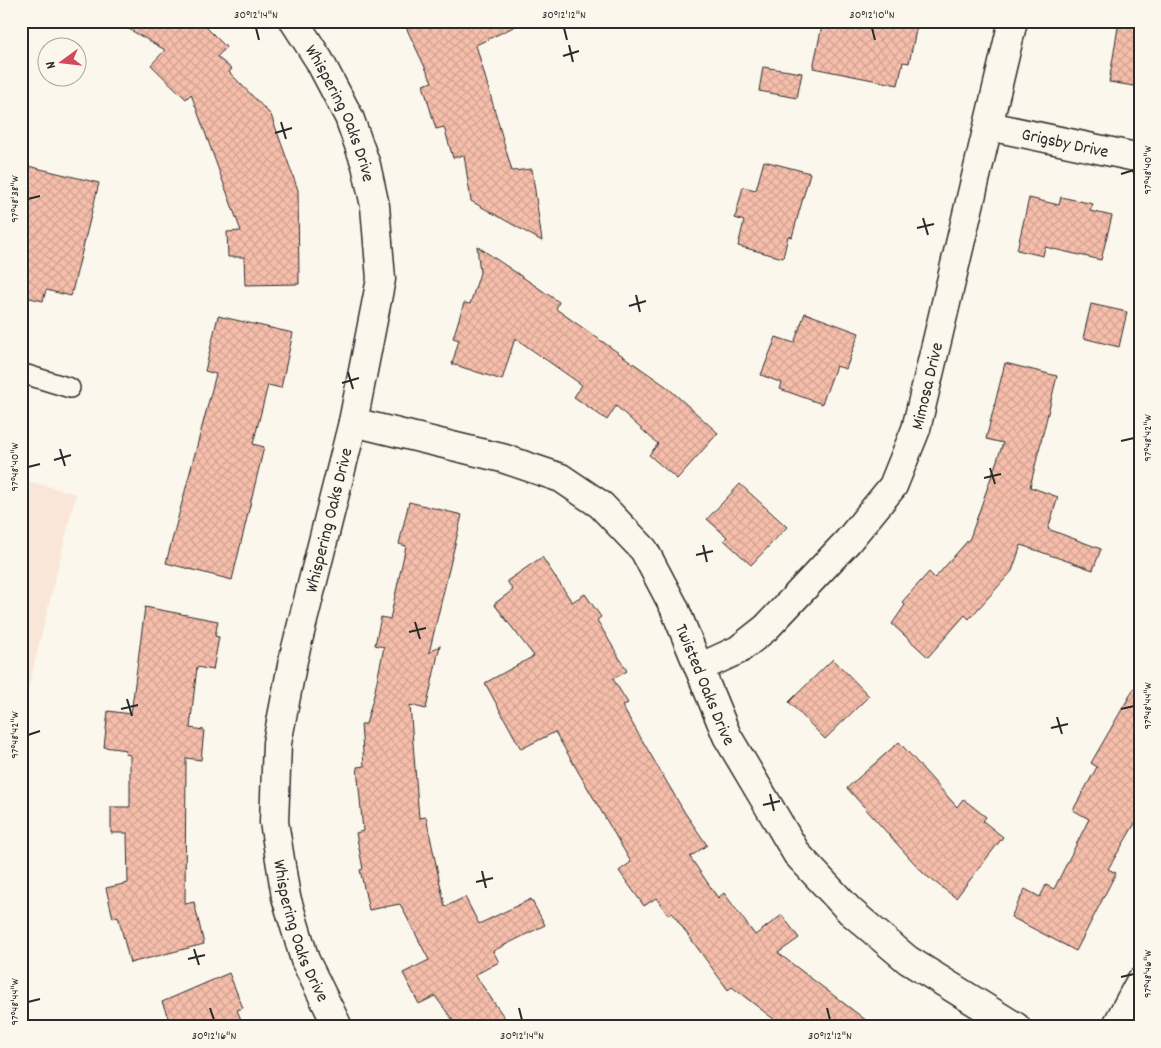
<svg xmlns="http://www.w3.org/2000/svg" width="1161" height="1048" font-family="Dekko,sans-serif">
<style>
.built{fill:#fae6d8}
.building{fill:url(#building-cross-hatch);stroke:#2b2b2b}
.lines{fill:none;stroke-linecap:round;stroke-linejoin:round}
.service-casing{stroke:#2b2b2b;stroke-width:22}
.minor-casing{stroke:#2b2b2b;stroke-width:31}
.tertiary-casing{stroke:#2b2b2b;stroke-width:31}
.service{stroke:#fbf7ec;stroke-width:19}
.minor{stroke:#fbf7ec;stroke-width:28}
.tertiary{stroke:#fbf7ec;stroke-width:28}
.ticks{fill:none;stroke:#2b2b2b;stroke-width:2}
.labels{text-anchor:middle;stroke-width:4.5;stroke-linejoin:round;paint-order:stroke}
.street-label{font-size:18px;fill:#2b2b2b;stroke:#fbf7ec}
.neatline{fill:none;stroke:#2b2b2b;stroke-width:2}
.ticks-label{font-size:12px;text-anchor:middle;fill:#2b2b2b}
</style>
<defs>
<pattern id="building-cross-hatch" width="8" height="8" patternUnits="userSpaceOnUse" patternTransform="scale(1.25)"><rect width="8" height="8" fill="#f6beab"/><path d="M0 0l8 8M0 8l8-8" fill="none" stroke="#d3a393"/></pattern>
</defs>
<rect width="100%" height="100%" fill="#fbf7ec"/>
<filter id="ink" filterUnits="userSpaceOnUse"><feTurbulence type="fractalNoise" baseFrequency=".02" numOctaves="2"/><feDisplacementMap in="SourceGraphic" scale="10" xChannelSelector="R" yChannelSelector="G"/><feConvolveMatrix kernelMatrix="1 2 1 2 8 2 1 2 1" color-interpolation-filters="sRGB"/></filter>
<g filter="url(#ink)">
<!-- built -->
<path class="built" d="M 21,479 L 76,494 L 21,718 Z"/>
<!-- building -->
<path class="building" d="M 115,21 L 200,21 L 226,47 L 217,57 L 232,69 L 229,72 L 271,115 L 298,190 L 299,284 L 245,285 L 244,257 L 228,257 L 227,232 L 241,231 L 191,94 L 186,99 L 151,65 L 165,50 Z
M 403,21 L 526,21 L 476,45 L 512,171 L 532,169 L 542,241 L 471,201 L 464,155 L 453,158 L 444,127 L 436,129 L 423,85 L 432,82 Z
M 823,21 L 918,21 L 909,63 L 903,62 L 898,85 L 813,68 Z
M 1119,21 L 1140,21 L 1140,87 L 1109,82 Z
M 763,67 L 802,73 L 797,98 L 759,91 Z
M 764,161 L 810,173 L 792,237 L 788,236 L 783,258 L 738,246 L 744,221 L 735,218 L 743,187 L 756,190 Z
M 28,166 L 99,183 L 71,296 L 46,290 L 43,301 L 21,296 L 21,191 Z
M 1061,197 L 1093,204 L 1090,211 L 1112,216 L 1101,260 L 1045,247 L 1043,256 L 1017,250 L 1029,198 L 1059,205 Z
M 477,246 L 559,302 L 556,309 L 667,387 L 718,433 L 677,479 L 649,455 L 658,444 L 616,406 L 607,420 L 574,397 L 582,385 L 515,338 L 502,380 L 452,364 L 459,340 L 453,338 L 464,303 L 470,304 L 480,273 Z
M 1091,304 L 1127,312 L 1119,347 L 1083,338 Z
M 805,313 L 859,333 L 846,369 L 836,366 L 822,404 L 780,389 L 782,383 L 761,375 L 776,337 L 794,343 Z
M 218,316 L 293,333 L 281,388 L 268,385 L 253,444 L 264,447 L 232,580 L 166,563 L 216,374 L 205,371 Z
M 1005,363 L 1057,376 L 1030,487 L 1058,497 L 1048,529 L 1101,549 L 1093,570 L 1021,545 L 1012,571 L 969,619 L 965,615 L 928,657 L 892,624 L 905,605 L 902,602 L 929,572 L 935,578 L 970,538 L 1003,443 L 986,439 Z
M 740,484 L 787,527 L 751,565 L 724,540 L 727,537 L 707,519 Z
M 409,502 L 462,515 L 429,653 L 440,645 L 426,709 L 410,705 L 419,818 L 426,817 L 445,907 L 465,897 L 479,924 L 531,899 L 545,925 L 493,951 L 499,962 L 475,975 L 511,1027 L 458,1027 L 435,996 L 419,1004 L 403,973 L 429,960 L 400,904 L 369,910 L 360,870 L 363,869 L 356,833 L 363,831 L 357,767 L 364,766 L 361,724 L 366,724 L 374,695 L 384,647 L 375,645 L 381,617 L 390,619 L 406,546 L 399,544 Z
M 542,557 L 572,602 L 585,594 L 601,617 L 597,620 L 627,671 L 613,679 L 628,703 L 622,706 L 685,813 L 707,845 L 690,857 L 718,898 L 724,893 L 755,935 L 782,915 L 799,938 L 778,953 L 875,1027 L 784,1027 L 732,987 L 728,990 L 672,913 L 668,915 L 656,898 L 644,906 L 619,871 L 631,862 L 555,732 L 521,749 L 485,683 L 534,656 L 494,604 L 513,590 L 507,581 Z
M 145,607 L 218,621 L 215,636 L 219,637 L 213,670 L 197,667 L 190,728 L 204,730 L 201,760 L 186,758 L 185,904 L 194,902 L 204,944 L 130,963 L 118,916 L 113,918 L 106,888 L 128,883 L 127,833 L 111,833 L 111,807 L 130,807 L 130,755 L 125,754 L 126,750 L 104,747 L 108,711 L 131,714 Z
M 833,659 L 869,696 L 825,739 L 789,702 Z
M 1140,678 L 1140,815 L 1108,869 L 1116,873 L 1076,951 L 1011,917 L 1025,889 L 1040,897 L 1046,885 L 1054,889 L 1089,819 L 1073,810 L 1097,767 L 1091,763 Z
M 899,742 L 957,807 L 963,799 L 986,817 L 983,821 L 1003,837 L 956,898 L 924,874 L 847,788 Z
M 229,973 L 243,1008 L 237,1010 L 244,1027 L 172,1027 L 162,1002 Z"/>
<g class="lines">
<!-- service casing -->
<g class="service-casing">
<path id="service" d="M 21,373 L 70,388"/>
</g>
<!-- minor casing -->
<g class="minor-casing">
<g id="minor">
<path id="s1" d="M 989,126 L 1140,158"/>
<path id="s2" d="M 353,422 L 502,458 L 561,478 L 601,505 L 644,550 L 674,607 L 727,736 L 797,854 L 850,911 L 908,960 L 1016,1027"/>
<path id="s3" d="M 699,668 L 738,650 L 766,628 L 848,541 L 893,486 L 916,429 L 1013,21"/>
<path d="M 1116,1027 L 1140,982"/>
</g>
</g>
<!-- tertiary casing -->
<g class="tertiary-casing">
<g id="tertiary">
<path id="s4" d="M 294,21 L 319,60 L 349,117 L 366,165 L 375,206 L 381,279 L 353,422 L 293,660 L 277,743 L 274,822 L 286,897 L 305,960 L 338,1027"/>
</g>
</g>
<!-- service -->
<use href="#service" class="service"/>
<!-- minor -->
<use href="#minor" class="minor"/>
<!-- tertiary -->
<use href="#tertiary" class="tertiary"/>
</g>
</g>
<!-- ticks -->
<path class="ticks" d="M 256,28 L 259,40M 564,28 L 567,40M 872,28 L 875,40M 569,45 L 573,62M 563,56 L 579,51M 281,122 L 286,139M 275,133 L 292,128M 1121,174 L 1134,170M 28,199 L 40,196M 923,218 L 928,235M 917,228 L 934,224M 636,295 L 640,312M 629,306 L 646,301M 348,372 L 353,389M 342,383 L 359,378M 1121,441 L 1134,438M 60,449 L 65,466M 54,460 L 71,455M 28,467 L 40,464M 990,468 L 995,484M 984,478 L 1001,474M 703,545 L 707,562M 696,555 L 713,551M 415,622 L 420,639M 409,632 L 426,628M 127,699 L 132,716M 121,709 L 138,705M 1121,709 L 1134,706M 1057,717 L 1062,734M 1051,728 L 1068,724M 28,735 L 40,731M 770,794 L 774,811M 763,805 L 780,801M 482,871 L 486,888M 476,882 L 493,878M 194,949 L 199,965M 188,959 L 205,955M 1121,977 L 1134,974M 28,1002 L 40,999M 210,1008 L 214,1020M 519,1008 L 522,1020M 827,1008 L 830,1020"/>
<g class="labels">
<!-- street labels -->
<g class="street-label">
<text dy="6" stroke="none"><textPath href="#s4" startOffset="104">Whispering Oaks Drive</textPath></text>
<text dy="6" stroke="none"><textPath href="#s1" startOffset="78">Grigsby Drive</textPath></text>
<text dy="6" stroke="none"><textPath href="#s3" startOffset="375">Mimosa Drive</textPath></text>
<text transform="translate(328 520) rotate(-76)" y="6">Whispering Oaks Drive</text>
<text dy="6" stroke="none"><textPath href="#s2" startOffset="474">Twisted Oaks Drive</textPath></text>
<text dy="6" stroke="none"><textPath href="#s4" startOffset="944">Whispering Oaks Drive</textPath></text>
</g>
</g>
<!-- margin -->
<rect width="1161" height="1048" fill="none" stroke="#fbf7ec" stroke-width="55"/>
<!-- north arrow -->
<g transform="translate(62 62) rotate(255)"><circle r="24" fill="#fbf7ec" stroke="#a8a59f"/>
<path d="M0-4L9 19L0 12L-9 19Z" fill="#d1495b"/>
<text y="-8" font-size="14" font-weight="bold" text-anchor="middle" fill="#2b2b2b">N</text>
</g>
<rect x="28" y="28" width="1106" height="992" class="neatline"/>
<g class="ticks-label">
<text x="256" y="18">30°12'14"N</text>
<text x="564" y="18">30°12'12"N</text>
<text x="872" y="18">30°12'10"N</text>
<text transform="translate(1147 170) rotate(-90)" y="4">97°48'40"W</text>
<text transform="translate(14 199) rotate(-90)" y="4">97°48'38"W</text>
<text transform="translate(1147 438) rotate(-90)" y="4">97°48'42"W</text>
<text transform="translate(14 467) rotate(-90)" y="4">97°48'40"W</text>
<text transform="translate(1147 706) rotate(-90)" y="4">97°48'44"W</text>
<text transform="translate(14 735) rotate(-90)" y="4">97°48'42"W</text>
<text transform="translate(1147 974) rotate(-90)" y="4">97°48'46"W</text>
<text transform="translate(14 1002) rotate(-90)" y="4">97°48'44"W</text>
<text x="214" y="1039">30°12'16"N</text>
<text x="522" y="1039">30°12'14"N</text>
<text x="830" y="1039">30°12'12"N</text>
</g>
</svg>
